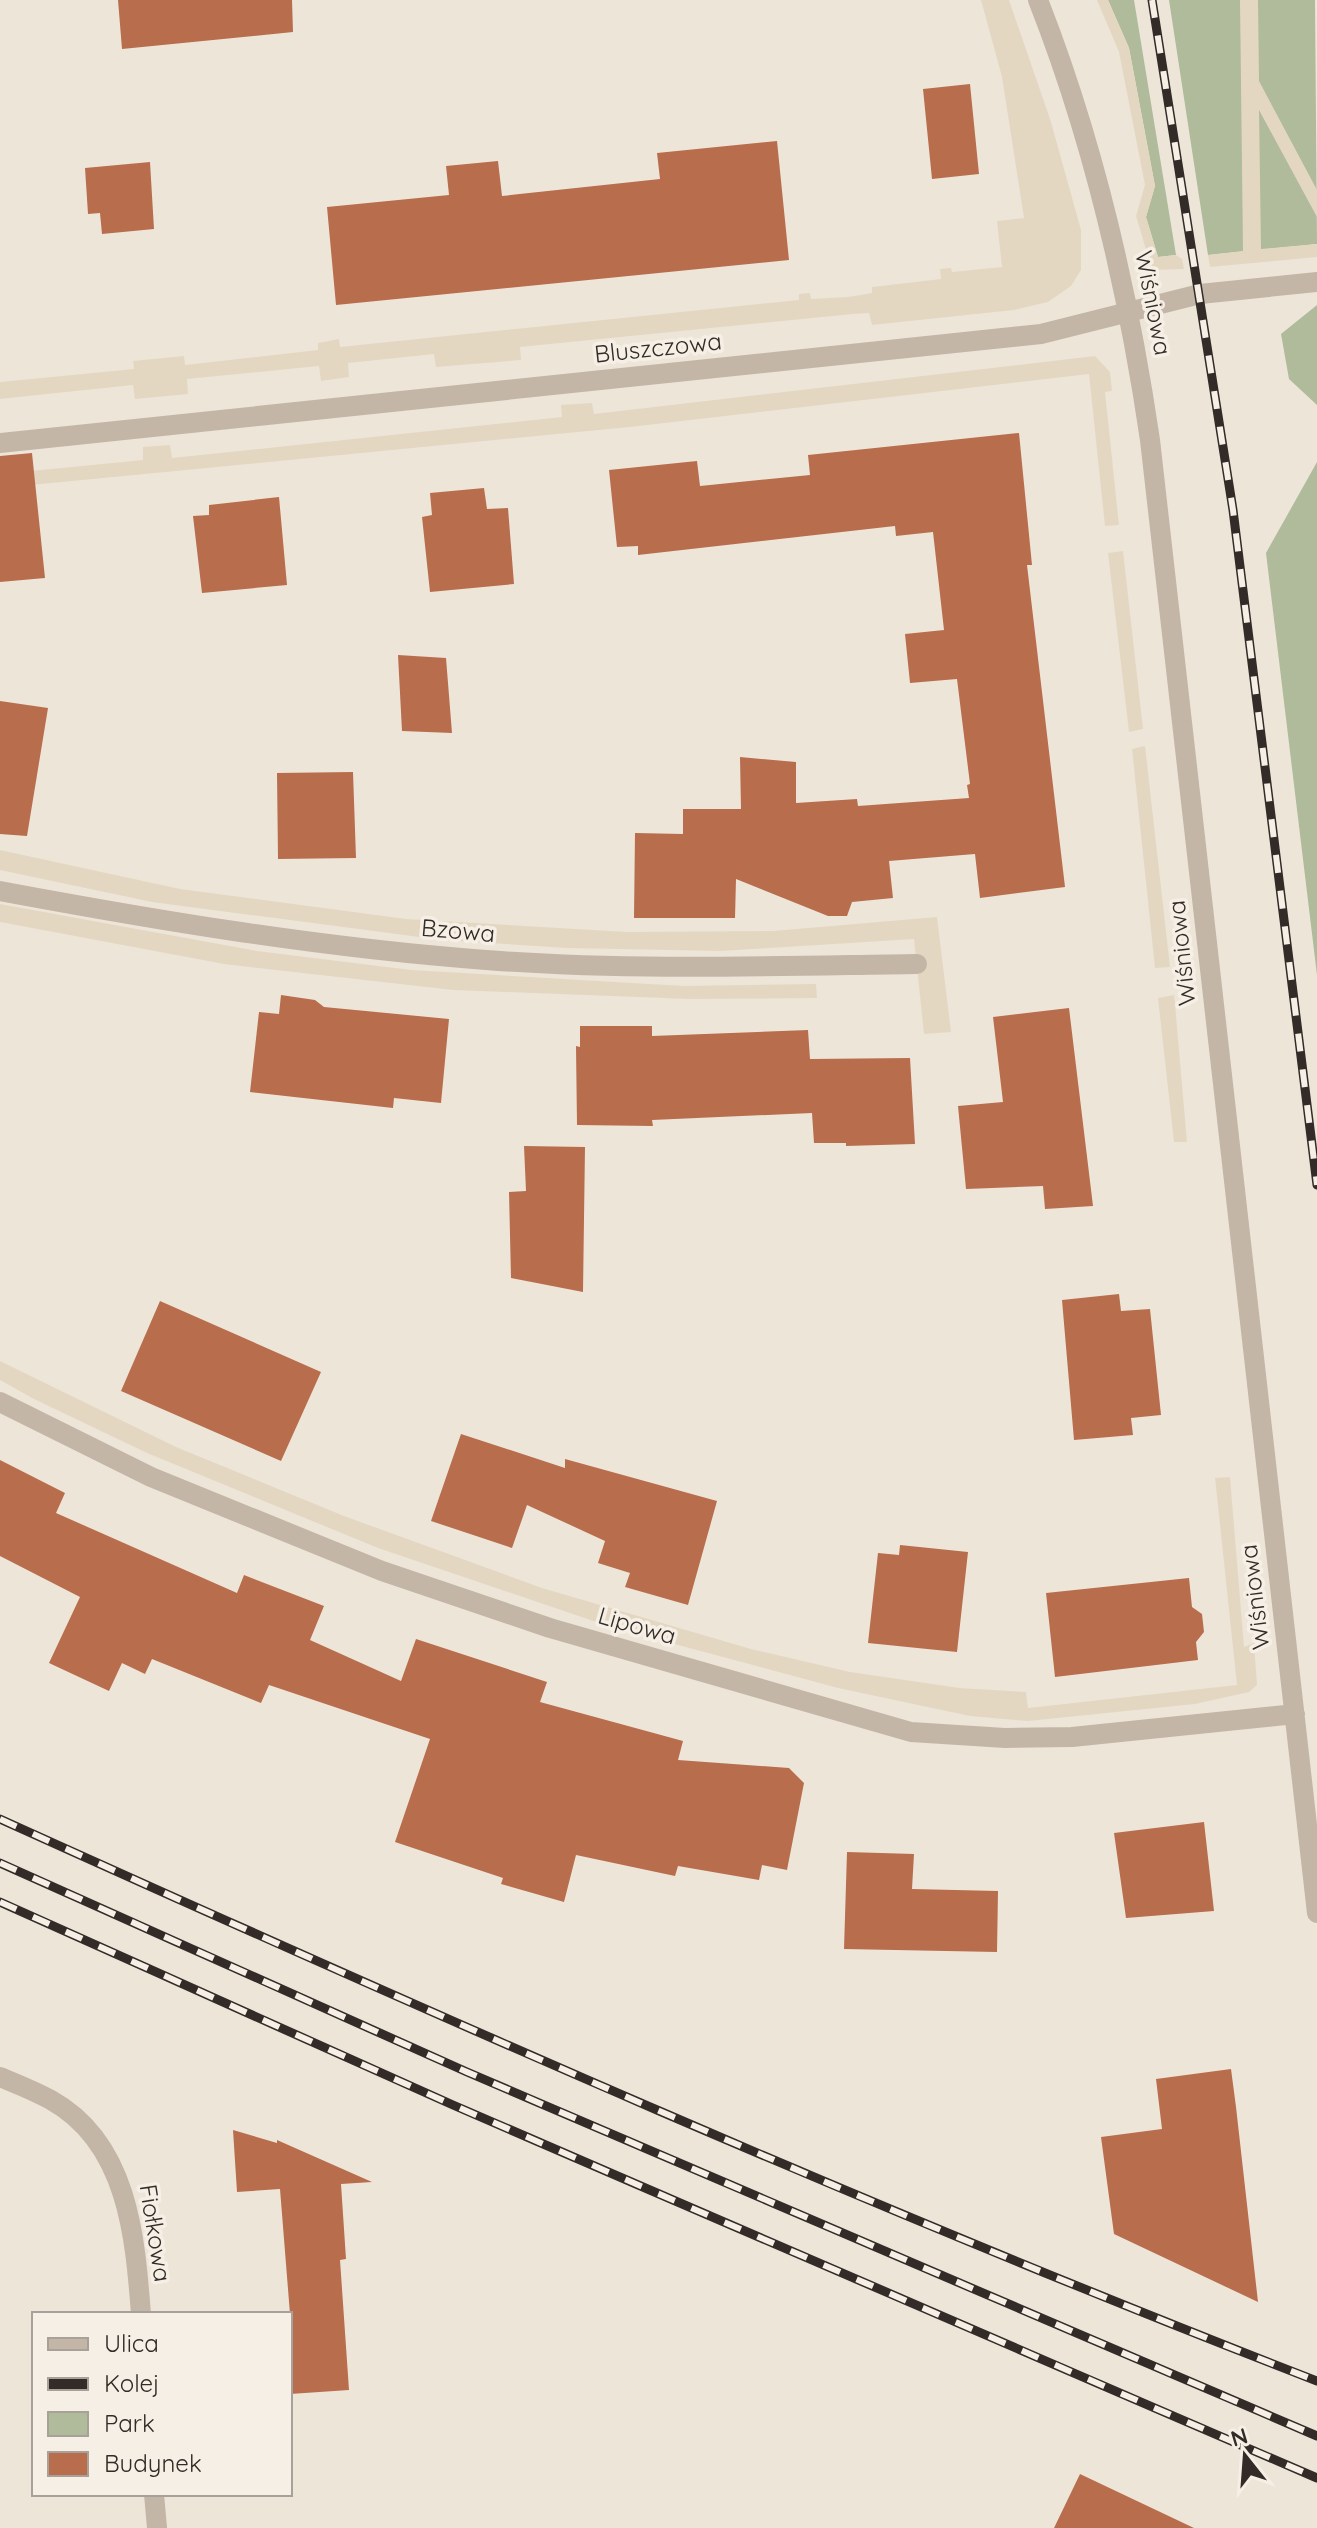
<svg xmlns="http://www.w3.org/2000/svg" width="1317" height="2528" font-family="Quicksand,sans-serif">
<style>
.green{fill:#afbb9b}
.plaza{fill:#e4d7c2}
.building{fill:#b86d4d}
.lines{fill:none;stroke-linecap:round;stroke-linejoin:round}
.minor{stroke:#c4b6a7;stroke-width:20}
.rail-casing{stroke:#322b27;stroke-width:9}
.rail{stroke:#f6efe5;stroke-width:6;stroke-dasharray:18;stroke-linecap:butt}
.labels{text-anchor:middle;stroke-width:7;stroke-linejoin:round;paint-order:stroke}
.street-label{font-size:24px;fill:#322b27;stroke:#f6efe5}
</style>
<rect width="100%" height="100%" fill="#eee5d9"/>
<!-- green -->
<path class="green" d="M 1108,0 L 1134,0 L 1176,255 L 1158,257 L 1146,217 L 1155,186 L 1129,48 Z
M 1169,0 L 1315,0 L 1317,244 L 1208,255 Z
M 1317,305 L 1317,405 L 1289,379 L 1281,334 Z
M 1317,462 L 1317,975 L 1266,553 Z"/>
<!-- plaza -->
<path class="plaza" d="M 981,0 L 1009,0 L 1051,122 L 1081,230 L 1081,270 L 1071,286 L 1048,302 L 1014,310 L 872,325 L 869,313 L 853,314 L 520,347 L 521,360 L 436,367 L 434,354 L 348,363 L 349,377 L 321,381 L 319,366 L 187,379 L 188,394 L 135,399 L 133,385 L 0,399 L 0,382 L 134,369 L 133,361 L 184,356 L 185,365 L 318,350 L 318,343 L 339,339 L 340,347 L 799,300 L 799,294 L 810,293 L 811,299 L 848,297 L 872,293 L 872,287 L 941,279 L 940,269 L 951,268 L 952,272 L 1002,267 L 997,221 L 1024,218 L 1002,77 Z
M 1097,0 L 1108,0 L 1129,48 L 1155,186 L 1146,217 L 1158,257 L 1176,255 L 1182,259 L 1184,269 L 1152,270 L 1136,216 L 1145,185 L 1119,52 Z
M 1240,0 L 1258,0 L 1259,81 L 1317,190 L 1317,217 L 1259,110 L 1261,249 L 1317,244 L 1317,257 L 1210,267 L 1208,255 L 1243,251 Z
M 1095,356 L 1110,372 L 1112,391 L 1105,392 L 1119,525 L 1105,526 L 1089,374 L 630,427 L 0,488 L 0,474 L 143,460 L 143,447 L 170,445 L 172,458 L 562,417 L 561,405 L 592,403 L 594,414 Z
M 1123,551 L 1143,729 L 1129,732 L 1108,553 Z
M 1145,746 L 1170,967 L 1155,968 L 1132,749 Z
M 0,850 L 180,889 L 406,919 L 628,932 L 773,931 L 937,917 L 951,1032 L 924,1034 L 914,939 L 721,951 L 567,948 L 442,940 L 152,902 L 0,870 Z
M 0,904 L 257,951 L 411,970 L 684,986 L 816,984 L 817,998 L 689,999 L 453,990 L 224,964 L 0,922 Z
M 1174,995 L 1175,1004 L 1187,1142 L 1174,1142 L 1158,998 Z
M 0,1361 L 176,1447 L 344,1516 L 542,1588 L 751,1649 L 850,1672 L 960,1688 L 1026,1692 L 1028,1708 L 1237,1685 L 1215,1478 L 1230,1477 L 1244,1647 L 1254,1643 L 1257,1685 L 1249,1692 L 1195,1704 L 1028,1721 L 970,1716 L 838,1688 L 611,1627 L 378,1548 L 147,1453 L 34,1399 L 0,1380 Z"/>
<!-- building -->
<path class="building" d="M 118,0 L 292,0 L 293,32 L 122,49 Z
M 970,84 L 979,174 L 932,179 L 923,89 Z
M 777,141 L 789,260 L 336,305 L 327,207 L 449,195 L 446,166 L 498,161 L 502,196 L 660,179 L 657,153 Z
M 150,162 L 154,229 L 102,234 L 100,213 L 88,214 L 85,168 Z
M 1019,433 L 1032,565 L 1027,565 L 1065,887 L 980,898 L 975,854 L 889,861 L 893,898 L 852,902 L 847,916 L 828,916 L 736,879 L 735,918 L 634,918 L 635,833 L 683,834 L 683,809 L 741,809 L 740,757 L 796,762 L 796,803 L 857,799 L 858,806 L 969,798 L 967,785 L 970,784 L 957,679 L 910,683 L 905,634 L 944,630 L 933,532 L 896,536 L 895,526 L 638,555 L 638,546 L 617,547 L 609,470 L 697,461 L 700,486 L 810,475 L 808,455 Z
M 32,453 L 45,578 L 0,582 L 0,456 Z
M 484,488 L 487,509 L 508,508 L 514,584 L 430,592 L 422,517 L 432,515 L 430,493 Z
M 279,497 L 287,585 L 202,593 L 193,516 L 209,515 L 209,505 Z
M 398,655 L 446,658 L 452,733 L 402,731 Z
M 0,701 L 48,708 L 27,836 L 0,834 Z
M 353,772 L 356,858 L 278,859 L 277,773 Z
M 281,995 L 315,1000 L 324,1007 L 449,1019 L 441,1103 L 394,1098 L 393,1108 L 250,1092 L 259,1012 L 279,1014 Z
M 1069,1008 L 1093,1206 L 1045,1209 L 1043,1186 L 966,1189 L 958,1106 L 1003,1102 L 993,1017 Z
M 580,1026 L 652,1026 L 652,1036 L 808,1030 L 810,1059 L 910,1058 L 915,1144 L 846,1146 L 846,1143 L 814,1143 L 812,1113 L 652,1120 L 653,1126 L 577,1125 L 576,1046 L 580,1047 Z
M 524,1146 L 585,1147 L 583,1292 L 511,1278 L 509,1192 L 526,1191 Z
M 1119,1294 L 1121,1311 L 1150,1309 L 1161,1415 L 1131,1418 L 1133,1435 L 1074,1440 L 1062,1300 Z
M 160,1301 L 321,1372 L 281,1461 L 121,1391 Z
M 461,1434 L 565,1468 L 565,1459 L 717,1501 L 688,1605 L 625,1587 L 630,1573 L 598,1563 L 605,1541 L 527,1505 L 512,1548 L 431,1521 Z
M 0,1460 L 65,1493 L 56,1513 L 237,1593 L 244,1575 L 324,1606 L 310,1640 L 401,1681 L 416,1639 L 547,1682 L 540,1702 L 683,1741 L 678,1760 L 789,1768 L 804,1783 L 787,1870 L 762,1865 L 759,1880 L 678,1866 L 675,1876 L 576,1855 L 564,1902 L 501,1884 L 503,1878 L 395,1842 L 430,1739 L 269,1685 L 261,1703 L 152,1659 L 145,1674 L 122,1663 L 109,1691 L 49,1663 L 80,1597 L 0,1556 Z
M 900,1545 L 968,1552 L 957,1652 L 868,1643 L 878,1553 L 899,1555 Z
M 1189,1578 L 1192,1607 L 1202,1614 L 1204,1632 L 1196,1642 L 1198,1660 L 1055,1677 L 1046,1593 Z
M 1204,1822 L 1214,1911 L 1126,1918 L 1114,1833 Z
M 847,1852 L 914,1854 L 912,1889 L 998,1891 L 997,1952 L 844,1949 Z
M 1231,2069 L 1236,2107 L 1258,2302 L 1114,2234 L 1101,2137 L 1162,2129 L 1156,2079 Z
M 233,2130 L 277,2143 L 277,2140 L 372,2182 L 341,2184 L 346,2259 L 340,2260 L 349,2390 L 290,2394 L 290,2314 L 280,2189 L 237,2192 Z
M 1080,2474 L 1194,2528 L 1054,2528 Z"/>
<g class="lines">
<!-- minor -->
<path class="minor" d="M 1038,0 C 1094,142 1128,290 1150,440 L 1317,1913
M 0,443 L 1041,334 L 1200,294 L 1317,282
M 0,891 C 161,921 323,948 486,960 C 630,971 774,966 917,964
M 0,1402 L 151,1477 L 382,1571 L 550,1628 L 911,1732 L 1005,1738 L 1072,1737 L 1295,1714
M 0,2077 C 17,2084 35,2091 51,2100 C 128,2143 135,2236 141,2314
M 154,2494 L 157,2528"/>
<!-- rail casing -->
<g class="rail-casing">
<path id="rail" d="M 1152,0 L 1233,510 L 1317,1185
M 0,1819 C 435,2015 872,2209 1317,2381
M 0,1863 L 467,2072 L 1317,2436
M 0,1902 L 453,2105 L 1317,2478"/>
</g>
<!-- rail -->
<use href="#rail" class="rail"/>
</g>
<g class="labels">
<!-- street labels -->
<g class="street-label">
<text transform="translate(1153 303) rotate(79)" y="8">Wiśniowa</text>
<text transform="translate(658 348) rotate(-6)" y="8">Bluszczowa</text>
<text transform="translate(458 931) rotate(5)" y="8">Bzowa</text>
<text transform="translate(1182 953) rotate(-96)" y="8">Wiśniowa</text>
<text transform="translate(1255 1597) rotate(-97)" y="8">Wiśniowa</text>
<text transform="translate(637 1626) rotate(16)" y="8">Lipowa</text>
<text transform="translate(155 2233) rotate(81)" y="8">Fiołkowa</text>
</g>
</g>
<!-- legend -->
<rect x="32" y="2312" width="260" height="184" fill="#f6efe5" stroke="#a8a199" stroke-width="2"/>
<rect x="48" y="2338" width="40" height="12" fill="#c4b6a7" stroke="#a8a199" stroke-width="2"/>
<text x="104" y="2352" font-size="24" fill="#322b27">Ulica</text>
<rect x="48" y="2378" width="40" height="12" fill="#322b27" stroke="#a8a199" stroke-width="2"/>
<text x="104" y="2392" font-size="24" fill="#322b27">Kolej</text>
<rect x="48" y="2412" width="40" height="24" fill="#afbb9b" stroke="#a8a199" stroke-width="2"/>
<text x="104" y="2432" font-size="24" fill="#322b27">Park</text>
<rect x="48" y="2452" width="40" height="24" fill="#b86d4d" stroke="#a8a199" stroke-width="2"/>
<text x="104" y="2472" font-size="24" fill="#322b27">Budynek</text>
<!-- north arrow -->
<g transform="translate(1245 2456) rotate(343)" stroke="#f6efe5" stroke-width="6" paint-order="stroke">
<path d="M0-6L14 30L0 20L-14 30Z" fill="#322b27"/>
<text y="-12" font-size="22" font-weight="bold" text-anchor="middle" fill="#322b27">N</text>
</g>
</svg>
